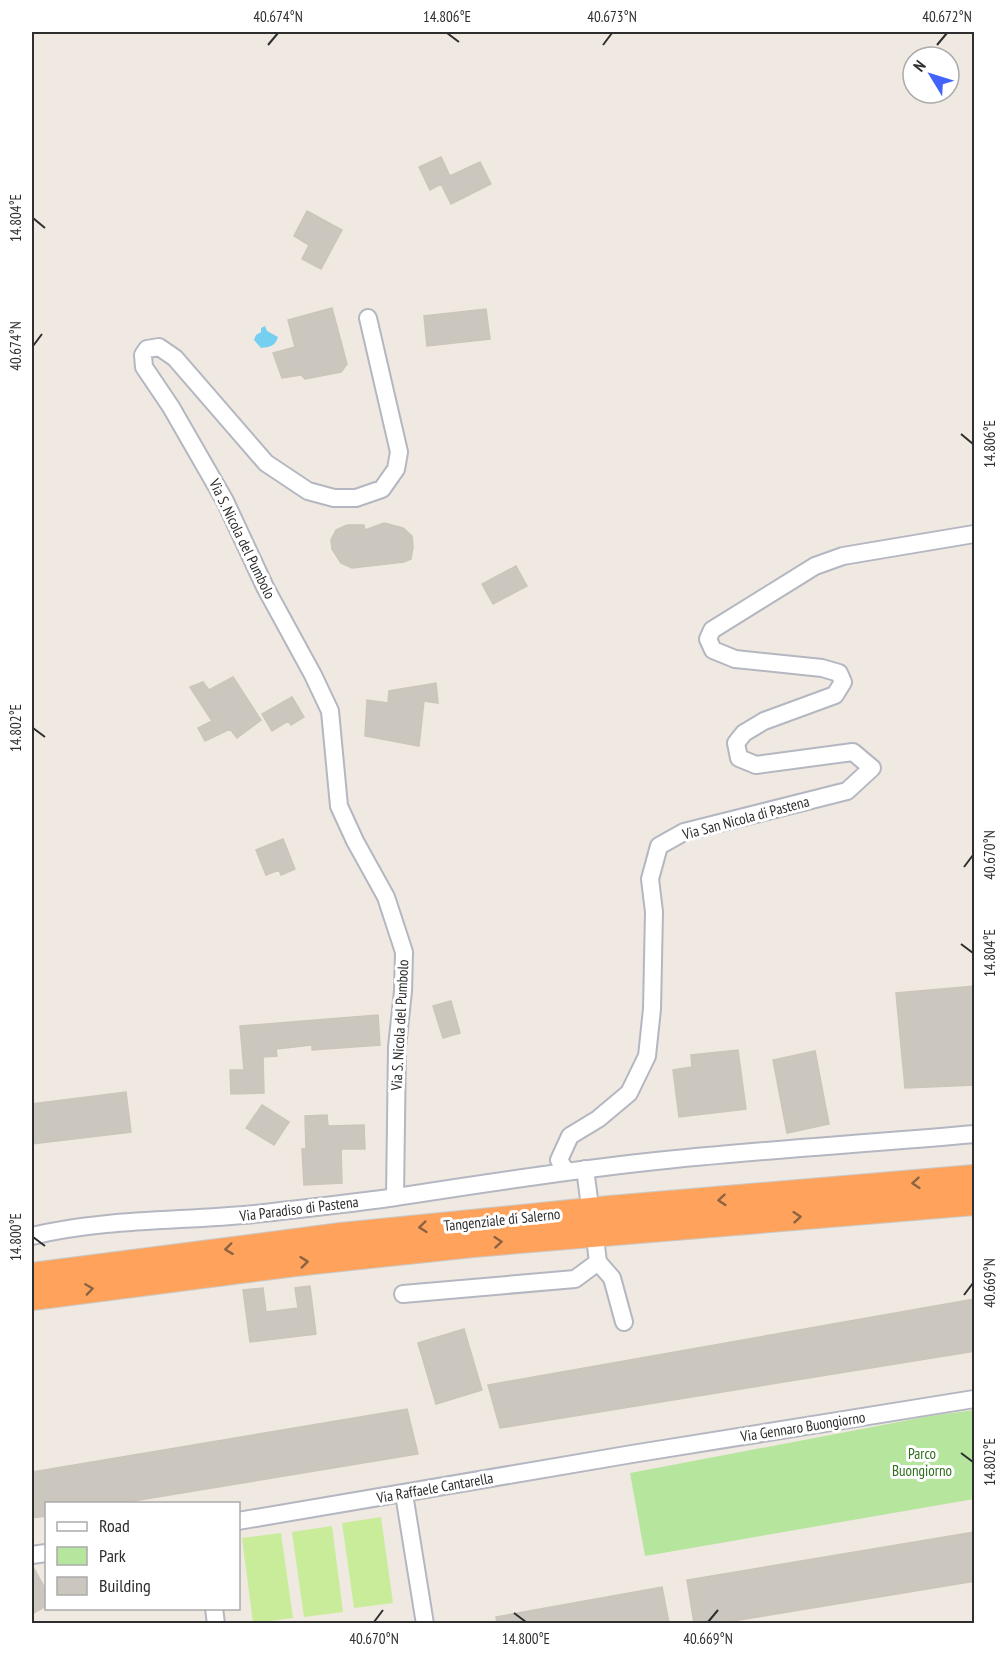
<svg xmlns="http://www.w3.org/2000/svg" width="1006" height="1655" font-family="'PT Sans Narrow',sans-serif">
<style>
.green{fill:#b6e59e}
.pitch{fill:#c9ec9a}
.water{fill:#75cff0}
.building{fill:#cbc7bf;stroke:#cbc5ba;stroke-width:1.5}
.lines{fill:none;stroke-linecap:round;stroke-linejoin:round}
.minor-casing{stroke:#b4b7c1;stroke-width:20}
.highway-casing{stroke:#c9c9c9;stroke-width:28}
.minor{stroke:#fff;stroke-width:16}
.highway{stroke:#ffa35c;stroke-width:26}
.oneway{stroke:#8c6343}
.ticks{fill:none;stroke:#2e2e2e;stroke-width:2}
.labels{text-anchor:middle;stroke-width:6;stroke-linejoin:round;paint-order:stroke}
.street-label{font-size:15px;fill:#2e2e2e;stroke:#fff}
.park-label{font-size:15px;fill:#2c6e1b;stroke:#fff}
.neatline{fill:none;stroke:#2e2e2e;stroke-width:2}
.ticks-label{font-size:15px;text-anchor:middle;fill:#2e2e2e}
</style>
<rect width="100%" height="100%" fill="#efe9e1"/>
<!-- green -->
<path class="green" d="M 974,1410 L 974,1499 L 645,1556 L 630,1473 L 930,1416 Z"/>
<!-- pitch -->
<path class="pitch" d="M 381,1517 L 393,1603 L 354,1608 L 342,1523 Z
M 332,1526 L 343,1612 L 304,1617 L 292,1532 Z
M 281,1533 L 293,1618 L 253,1623 L 242,1538 Z"/>
<!-- water -->
<path class="water" d="M 265,326 L 267,331 L 278,337 C 275,346 270,347 261,348 L 254,340 L 256,335 L 261,332 L 261,328 Z"/>
<!-- building -->
<path class="building" d="M 441,157 L 450,176 L 480,162 L 491,184 L 451,204 L 441,184 L 430,190 L 419,167 Z
M 307,211 L 342,230 L 321,269 L 302,259 L 309,245 L 294,236 Z
M 332,308 L 347,364 L 341,372 L 305,379 L 301,375 L 282,378 L 273,353 L 295,347 L 288,320 Z
M 486,309 L 490,339 L 427,346 L 424,316 Z
M 384,523 L 403,528 L 412,536 L 413,547 L 411,559 L 404,562 L 352,568 L 341,563 L 332,549 L 331,540 L 336,530 L 347,525 L 364,525 L 365,530 Z
M 516,566 L 527,586 L 493,604 L 482,584 Z
M 233,677 L 261,720 L 237,738 L 230,729 L 205,741 L 198,728 L 212,721 L 190,687 L 203,682 L 209,690 Z
M 436,683 L 438,703 L 424,701 L 419,746 L 365,736 L 367,700 L 388,703 L 389,691 Z
M 292,697 L 304,717 L 291,725 L 288,721 L 272,731 L 262,714 Z
M 283,839 L 295,869 L 281,875 L 279,870 L 266,875 L 256,850 Z
M 975,986 L 975,1085 L 905,1088 L 896,993 Z
M 451,1001 L 460,1033 L 443,1038 L 433,1006 Z
M 378,1015 L 380,1045 L 312,1050 L 312,1045 L 276,1049 L 277,1056 L 263,1057 L 264,1093 L 231,1094 L 230,1070 L 244,1070 L 240,1026 Z
M 738,1050 L 746,1109 L 679,1117 L 673,1070 L 692,1067 L 691,1055 Z
M 815,1051 L 829,1124 L 787,1133 L 773,1060 Z
M 126,1092 L 131,1132 L 32,1144 L 32,1104 Z
M 262,1105 L 289,1122 L 274,1145 L 246,1128 Z
M 327,1115 L 328,1126 L 364,1125 L 365,1149 L 341,1149 L 342,1183 L 304,1185 L 302,1149 L 306,1149 L 305,1116 Z
M 310,1286 L 316,1334 L 250,1342 L 243,1290 L 263,1288 L 266,1312 L 298,1308 L 295,1288 Z
M 975,1299 L 975,1351 L 500,1428 L 488,1385 Z
M 464,1329 L 482,1390 L 436,1404 L 418,1343 Z
M 407,1409 L 418,1454 L 121,1503 L 46,1503 L 46,1516 L 32,1518 L 33,1472 Z
M 975,1532 L 975,1581 L 721,1623 L 694,1623 L 687,1580 Z
M 32,1565 L 46,1590 L 46,1606 L 32,1614 Z
M 662,1587 L 669,1623 L 497,1623 L 496,1617 Z"/>
<g class="lines">
<!-- minor casing -->
<g class="minor-casing">
<path id="minor" d="M 368,318 L 399,452 L 396,469 L 382,489 L 356,498 L 334,498 L 308,491 L 266,463 L 175,358 L 159,347 L 147,349 L 143,355 L 144,367 L 171,407 L 225,501 L 265,587 L 313,675 L 330,711 L 339,806 L 355,841 L 386,897 L 404,952 L 403,991 L 397,1047 L 395,1197
M 585,1169 L 589,1199
M 566,1171 L 559,1160 L 570,1136 L 598,1119 L 629,1093 L 647,1056 L 652,1009 L 654,912 L 650,879 L 659,846 L 684,832 L 847,791 L 872,768 L 853,752 L 756,765 L 739,758 L 736,743 L 744,733 L 764,721 L 835,695 L 843,682 L 839,673 L 822,668 L 735,659 L 713,650 L 708,639 L 712,630 L 815,566 L 843,556 L 974,534
M 32,1236 C 111,1217 193,1222 273,1212 C 314,1207 355,1203 396,1197 C 480,1184 563,1171 647,1162 C 756,1150 865,1144 974,1134
M 596,1246 L 598,1262 L 612,1278 L 624,1322
M 403,1294 L 575,1279 L 598,1262
M 404,1494 L 425,1624
M 238,1521 L 632,1454 L 974,1399
M 32,1555 L 46,1553
M 214,1608 L 216,1624"/>
</g>
<!-- highway casing -->
<g class="highway-casing">
<path id="highway" d="M 32,1276 L 341,1236 L 610,1209 L 974,1178
M 32,1297 L 295,1263 L 473,1244 L 974,1202"/>
</g>
<!-- minor -->
<use href="#minor" class="minor"/>
<!-- highway -->
<use href="#highway" class="highway"/>
</g>
<!-- one-way arrows -->
<defs><path id="oneway-chevron" d="M-2-3.5L2.5 0L-2 3.5" fill="none" stroke-width="1.6" stroke-linecap="round" stroke-linejoin="round" transform="scale(1.5)"/></defs>
<g class="oneway">
<use href="#oneway-chevron" transform="translate(916 1183) rotate(175)"/>
<use href="#oneway-chevron" transform="translate(722 1200) rotate(175)"/>
<use href="#oneway-chevron" transform="translate(797 1217) rotate(-5)"/>
<use href="#oneway-chevron" transform="translate(423 1227) rotate(174)"/>
<use href="#oneway-chevron" transform="translate(498 1242) rotate(-5)"/>
<use href="#oneway-chevron" transform="translate(229 1249) rotate(173)"/>
<use href="#oneway-chevron" transform="translate(304 1262) rotate(-6)"/>
<use href="#oneway-chevron" transform="translate(89 1289) rotate(-8)"/>
</g>
<!-- ticks -->
<path class="ticks" d="M 447,33 L 459,42M 268,45 L 278,33M 603,45 L 612,33M 937,45 L 947,33M 33,218 L 45,228M 33,346 L 42,334M 961,434 L 973,444M 33,728 L 45,737M 964,867 L 973,855M 961,944 L 973,953M 33,1237 L 45,1246M 964,1295 L 973,1283M 961,1453 L 973,1462M 514,1613 L 526,1622M 374,1622 L 383,1610M 708,1622 L 718,1610"/>
<g class="labels">
<!-- street labels -->
<g class="street-label">
<text transform="translate(242 539) rotate(64)" y="5">Via S. Nicola del Pumbolo</text>
<text transform="translate(746 818) rotate(-15)" y="5">Via San Nicola di Pastena</text>
<text transform="translate(400 1025) rotate(-87)" y="5">Via S. Nicola del Pumbolo</text>
<text transform="translate(299 1209) rotate(-7)" y="5">Via Paradiso di Pastena</text>
<text transform="translate(502 1220) rotate(-6)" y="5">Tangenziale di Salerno</text>
<text transform="translate(803 1427) rotate(-9)" y="5">Via Gennaro Buongiorno</text>
<text transform="translate(435 1488) rotate(-10)" y="5">Via Raffaele Cantarella</text>
</g>
<!-- park labels -->
<g class="park-label">
<text x="922" y="1459">Parco<tspan x="922" dy="17">Buongiorno</tspan></text>
</g>
</g>
<!-- border -->
<rect width="1006" height="1655" fill="none" stroke="#ffffff" stroke-width="66"/>
<!-- legend -->
<rect x="45" y="1502" width="195" height="108" fill="#ffffff" stroke="#ababab" stroke-width="1.5"/>
<rect x="57" y="1522" width="30" height="9" fill="#ffffff" stroke="#ababab" stroke-width="1.5"/>
<text x="99" y="1532" font-size="18" fill="#2e2e2e">Road</text>
<rect x="57" y="1547" width="30" height="18" fill="#b6e59e" stroke="#ababab" stroke-width="1.5"/>
<text x="99" y="1562" font-size="18" fill="#2e2e2e">Park</text>
<rect x="57" y="1577" width="30" height="18" fill="#cbc7bf" stroke="#ababab" stroke-width="1.5"/>
<text x="99" y="1592" font-size="18" fill="#2e2e2e">Building</text>
<!-- north arrow -->
<g transform="translate(931 75) rotate(308)"><circle r="28" fill="#ffffff" stroke="#ababab" stroke-width="1.5"/>
<path d="M0-4.5L10 22L0 15L-10 22Z" fill="#4264fb"/>
<text y="-9" font-size="16" font-weight="bold" text-anchor="middle" fill="#2e2e2e">N</text>
</g>
<rect x="33" y="33" width="940" height="1589" class="neatline"/>
<g class="ticks-label">
<text x="278" y="22">40.674°N</text>
<text x="447" y="22">14.806°E</text>
<text x="612" y="22">40.673°N</text>
<text x="947" y="22">40.672°N</text>
<text transform="translate(16 218) rotate(-90)" y="5">14.804°E</text>
<text transform="translate(16 346) rotate(-90)" y="5">40.674°N</text>
<text transform="translate(990 444) rotate(-90)" y="5">14.806°E</text>
<text transform="translate(16 728) rotate(-90)" y="5">14.802°E</text>
<text transform="translate(990 855) rotate(-90)" y="5">40.670°N</text>
<text transform="translate(990 953) rotate(-90)" y="5">14.804°E</text>
<text transform="translate(16 1237) rotate(-90)" y="5">14.800°E</text>
<text transform="translate(990 1283) rotate(-90)" y="5">40.669°N</text>
<text transform="translate(990 1462) rotate(-90)" y="5">14.802°E</text>
<text x="374" y="1644">40.670°N</text>
<text x="526" y="1644">14.800°E</text>
<text x="708" y="1644">40.669°N</text>
</g>
</svg>
